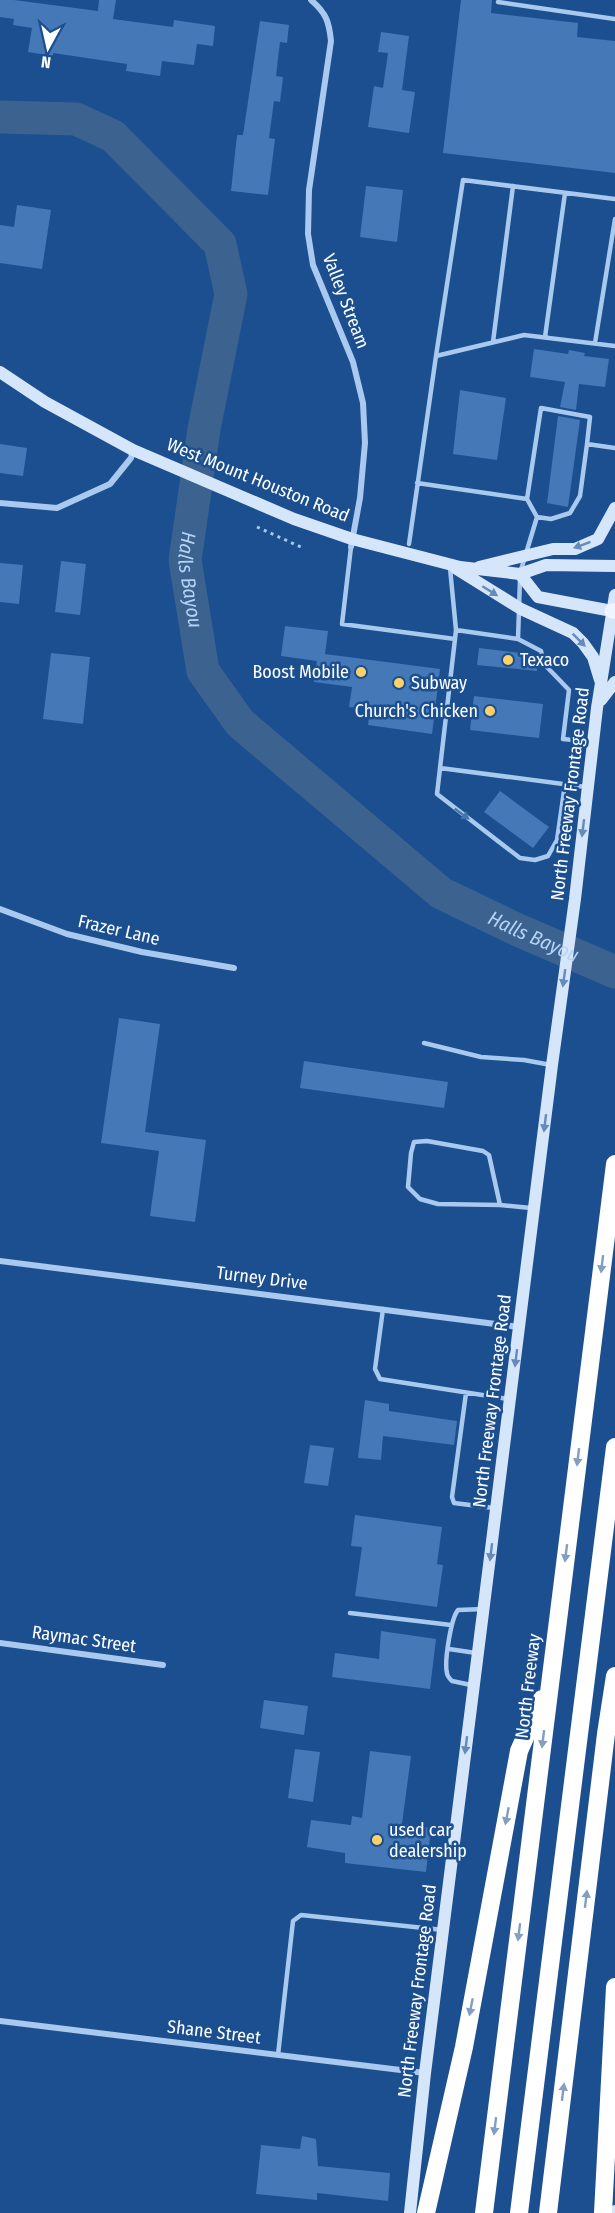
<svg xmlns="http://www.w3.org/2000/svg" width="615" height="2213" font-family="'Fira Sans Condensed',sans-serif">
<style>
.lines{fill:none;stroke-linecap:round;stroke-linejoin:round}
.river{stroke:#3c6290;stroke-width:33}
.building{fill:#4478b7}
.path{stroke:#a9c9ee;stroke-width:3;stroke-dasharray:3 4.5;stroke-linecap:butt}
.service{stroke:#a9c9ee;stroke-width:4.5}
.minor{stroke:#a9c9ee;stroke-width:6}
.secondary{stroke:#d6e6fa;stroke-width:12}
.primary{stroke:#f0f6ff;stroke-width:15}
.motorway{stroke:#fff;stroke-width:18}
.oneway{fill:#668bba}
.oneway2{fill:#4674ac}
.oneway3{fill:#829ec1}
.poi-dot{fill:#ffd166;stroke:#1b4f8f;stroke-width:2}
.labels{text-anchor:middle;stroke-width:5;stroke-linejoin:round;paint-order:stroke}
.street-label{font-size:18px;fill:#fff;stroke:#1b4f8f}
.poi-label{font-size:18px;fill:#fff;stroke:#1b4f8f;text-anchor:start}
.water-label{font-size:20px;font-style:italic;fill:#b5d3f5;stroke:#1b4f8f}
</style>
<rect width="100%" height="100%" fill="#1b4f8f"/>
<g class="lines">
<!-- river -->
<path class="river" id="s1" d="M 0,117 L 76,119 L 113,136 L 220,244 L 231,294 L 204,429 L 185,560 L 203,671 L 240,723 L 441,893 L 518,930 L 615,972"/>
</g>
<!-- building -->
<path class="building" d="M 0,0 L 14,0 L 98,11 L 99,0 L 116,0 L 113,19 L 173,27 L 174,20 L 215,26 L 213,46 L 197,44 L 194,65 L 162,61 L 160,76 L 126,71 L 127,64 L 53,53 L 53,56 L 28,52 L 32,28 L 13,25 L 14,19 L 0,17 Z
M 461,0 L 492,0 L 491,13 L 578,23 L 577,37 L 615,41 L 615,173 L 443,153 Z
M 260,21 L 289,25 L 287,43 L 280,42 L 276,76 L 283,77 L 280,102 L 274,101 L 269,138 L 275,139 L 268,195 L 231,191 L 237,135 L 243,135 Z
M 381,32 L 409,36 L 402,90 L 415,92 L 409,133 L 368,127 L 374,86 L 383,88 L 388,53 L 378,52 Z
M 366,186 L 403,190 L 397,242 L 360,237 Z
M 17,205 L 51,210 L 42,269 L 0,263 L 0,225 L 14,227 Z
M 534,349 L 568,354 L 569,350 L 585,353 L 584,356 L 609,359 L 605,387 L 579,384 L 576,410 L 560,407 L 565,382 L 530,377 Z
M 460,390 L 506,398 L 497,460 L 453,454 Z
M 558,416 L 580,420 L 568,507 L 547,503 Z
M 0,444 L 27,448 L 23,476 L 0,473 Z
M 61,561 L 86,564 L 80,615 L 55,612 Z
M 0,563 L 23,565 L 19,604 L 0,602 Z
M 285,626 L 328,631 L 325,654 L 440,669 L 432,734 L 368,725 L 370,709 L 349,707 L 352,687 L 314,682 L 317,661 L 281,656 Z
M 479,648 L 537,655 L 537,671 L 477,665 Z
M 51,653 L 90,657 L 83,724 L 43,719 Z
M 474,696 L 543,704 L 539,738 L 470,730 Z
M 500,791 L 549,827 L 533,848 L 484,812 Z
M 119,1018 L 160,1024 L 145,1132 L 206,1140 L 195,1222 L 150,1216 L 159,1151 L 101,1143 Z
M 304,1061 L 448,1082 L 444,1108 L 300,1088 Z
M 365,1400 L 389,1404 L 389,1411 L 457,1421 L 454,1445 L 383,1436 L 381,1460 L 358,1458 Z
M 310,1445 L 334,1448 L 328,1486 L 304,1483 Z
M 355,1515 L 442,1527 L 437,1564 L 443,1565 L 437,1607 L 355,1596 L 362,1547 L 351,1546 Z
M 381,1631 L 436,1639 L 430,1689 L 332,1677 L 335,1653 L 379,1659 Z
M 264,1700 L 308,1706 L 304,1735 L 260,1728 Z
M 295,1749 L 320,1752 L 313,1802 L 288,1798 Z
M 370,1751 L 411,1756 L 402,1824 L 431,1828 L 426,1872 L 345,1863 L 345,1853 L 307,1847 L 311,1820 L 351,1825 L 352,1816 L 362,1818 Z
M 302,2136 L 316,2139 L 318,2166 L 390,2173 L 388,2201 L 317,2193 L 317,2200 L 256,2194 L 261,2145 L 300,2149 Z"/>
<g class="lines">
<!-- path -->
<path class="path" d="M 257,527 L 303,548"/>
<!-- service -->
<path class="service" d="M 498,2 L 615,19
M 545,337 L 565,193
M 493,342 L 513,186
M 595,343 L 615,219
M 436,356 L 463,180 L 615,199
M 417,483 L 527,499 L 541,408 L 590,417 L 587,444 L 615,448
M 527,499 L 537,517
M 409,544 L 436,356 L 524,335 L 615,346
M 351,547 L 342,624 L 455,639 L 437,794 L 520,858 L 535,860 L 548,856 L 557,840 L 565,784
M 450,568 L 456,630 L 455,639
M 521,570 L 537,517 L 551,519 L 570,513 L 580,496 L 587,444
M 456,630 L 518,639 L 541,651 L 545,665 L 569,690 L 563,739 L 593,742
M 518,639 L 520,579
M 440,768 L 586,787
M 424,1043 L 481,1057 L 524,1060 L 551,1065
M 500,1205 L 489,1155 L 483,1151 L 427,1141 L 414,1142 L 411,1153 L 408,1187 L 420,1199 L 438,1204 L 500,1205 L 531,1208
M 383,1309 L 375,1369 L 380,1379 L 508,1399
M 466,1393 L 452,1497 L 454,1503 L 494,1508
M 350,1613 L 451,1625
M 449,1649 L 476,1653
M 471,1685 L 452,1681 C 450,1679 447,1676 447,1673 C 444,1662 451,1618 458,1610 L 484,1609
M 278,2055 L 293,1921 L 301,1915 L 443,1930"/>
<!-- minor -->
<path class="minor" d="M 311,0 C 326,13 329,21 331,41 L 309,190 L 308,234 L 313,265 L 353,362 L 363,403 L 365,443 L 360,498 L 351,547
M 0,503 L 57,508 L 110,484 L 131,458 L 133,450
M 0,909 L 67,934 L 142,952 L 234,968
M 0,1261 L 519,1327
M 0,1643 L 163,1665
M 0,2021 L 425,2073"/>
<!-- secondary -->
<path class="secondary" d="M 0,372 L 45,402 L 133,450 L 294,519 L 352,539 L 460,567 L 520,574 L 546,565 L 615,566
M 479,567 L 553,549 L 575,549 L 598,539 L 615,508
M 455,568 L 521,609 L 573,633 L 583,643 L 593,657 L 600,680
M 520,574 L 538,597 L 612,611
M 601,700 L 615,682
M 410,2213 L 425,2073 L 552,1065 L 575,899 L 597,708 L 615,595
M 615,2213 L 615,2211"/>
<!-- primary -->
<path class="primary" d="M 612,611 L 615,611"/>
<!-- motorway -->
<path class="motorway" d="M 426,2213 L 464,2047 L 519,1751 L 542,1699
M 484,2213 L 615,1164
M 519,2213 L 615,1447
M 548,2213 L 606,1734 L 615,1676
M 603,2213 L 615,1987"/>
</g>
<!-- one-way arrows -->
<defs><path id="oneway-solid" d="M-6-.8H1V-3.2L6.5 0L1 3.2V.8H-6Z" transform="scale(1.5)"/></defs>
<g class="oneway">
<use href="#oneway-solid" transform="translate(582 545) rotate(160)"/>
<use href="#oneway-solid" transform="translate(490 591) rotate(32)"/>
<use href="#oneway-solid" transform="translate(579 640) rotate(45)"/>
<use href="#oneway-solid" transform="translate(583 828) rotate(97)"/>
<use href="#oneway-solid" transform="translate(564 978) rotate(98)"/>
<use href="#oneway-solid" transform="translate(545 1123) rotate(97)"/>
<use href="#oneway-solid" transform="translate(516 1358) rotate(97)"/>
<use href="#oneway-solid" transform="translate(491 1552) rotate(97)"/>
<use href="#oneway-solid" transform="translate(466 1745) rotate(97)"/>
</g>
<use class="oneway2" href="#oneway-solid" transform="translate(462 814) rotate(37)"/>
<g class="oneway3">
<use href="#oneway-solid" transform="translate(602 1264) rotate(97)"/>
<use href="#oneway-solid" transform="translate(578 1457) rotate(97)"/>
<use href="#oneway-solid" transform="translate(566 1553) rotate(97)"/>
<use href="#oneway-solid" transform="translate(543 1739) rotate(97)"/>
<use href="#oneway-solid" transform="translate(507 1816) rotate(101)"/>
<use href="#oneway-solid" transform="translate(586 1899) rotate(-83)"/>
<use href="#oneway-solid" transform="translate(519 1932) rotate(97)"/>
<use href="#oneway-solid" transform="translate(471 2007) rotate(101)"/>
<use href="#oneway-solid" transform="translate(563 2092) rotate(-83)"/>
<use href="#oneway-solid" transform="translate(495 2126) rotate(97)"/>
</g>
<!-- markers -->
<g class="poi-dot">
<circle cx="508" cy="660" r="6"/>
<circle cx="361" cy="672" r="6"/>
<circle cx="399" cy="683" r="6"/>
<circle cx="490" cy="711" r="6"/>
<circle cx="377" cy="1840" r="6"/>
</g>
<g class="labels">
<!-- street labels -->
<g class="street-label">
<text transform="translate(346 301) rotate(69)" y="6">Valley Stream</text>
<text transform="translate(258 480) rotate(22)" y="6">West Mount Houston Road</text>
<text transform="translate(570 794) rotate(-83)" y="6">North Freeway Frontage Road</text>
<text transform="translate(119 930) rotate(13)" y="6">Frazer Lane</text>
<text transform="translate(262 1278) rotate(7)" y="6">Turney Drive</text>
<text transform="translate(492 1401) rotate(-83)" y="6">North Freeway Frontage Road</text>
<text transform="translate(84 1639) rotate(8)" y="6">Raymac Street</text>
<text transform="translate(528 1686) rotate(-83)" y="6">North Freeway</text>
<text transform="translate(417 1991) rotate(-83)" y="6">North Freeway Frontage Road</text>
<text transform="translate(214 2032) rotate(7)" y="6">Shane Street</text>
</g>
<!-- poi labels -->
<g class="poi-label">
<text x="520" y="666">Texaco</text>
<text x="349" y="678" text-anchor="end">Boost Mobile</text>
<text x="411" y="689">Subway</text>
<text x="478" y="717" text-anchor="end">Church's Chicken</text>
<text x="389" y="1836">used car<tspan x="389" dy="21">dealership</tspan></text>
</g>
<!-- water labels -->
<g class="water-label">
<text dy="7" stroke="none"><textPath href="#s1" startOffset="610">Halls Bayou</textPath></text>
<text dy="7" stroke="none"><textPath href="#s1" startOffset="1132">Halls Bayou</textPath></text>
</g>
</g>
<!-- north arrow -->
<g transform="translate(48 48) rotate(188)" stroke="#1b4f8f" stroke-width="4.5" paint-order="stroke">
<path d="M0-4.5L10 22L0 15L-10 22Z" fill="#ffffff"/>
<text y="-9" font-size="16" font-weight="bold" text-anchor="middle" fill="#ffffff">N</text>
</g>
</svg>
